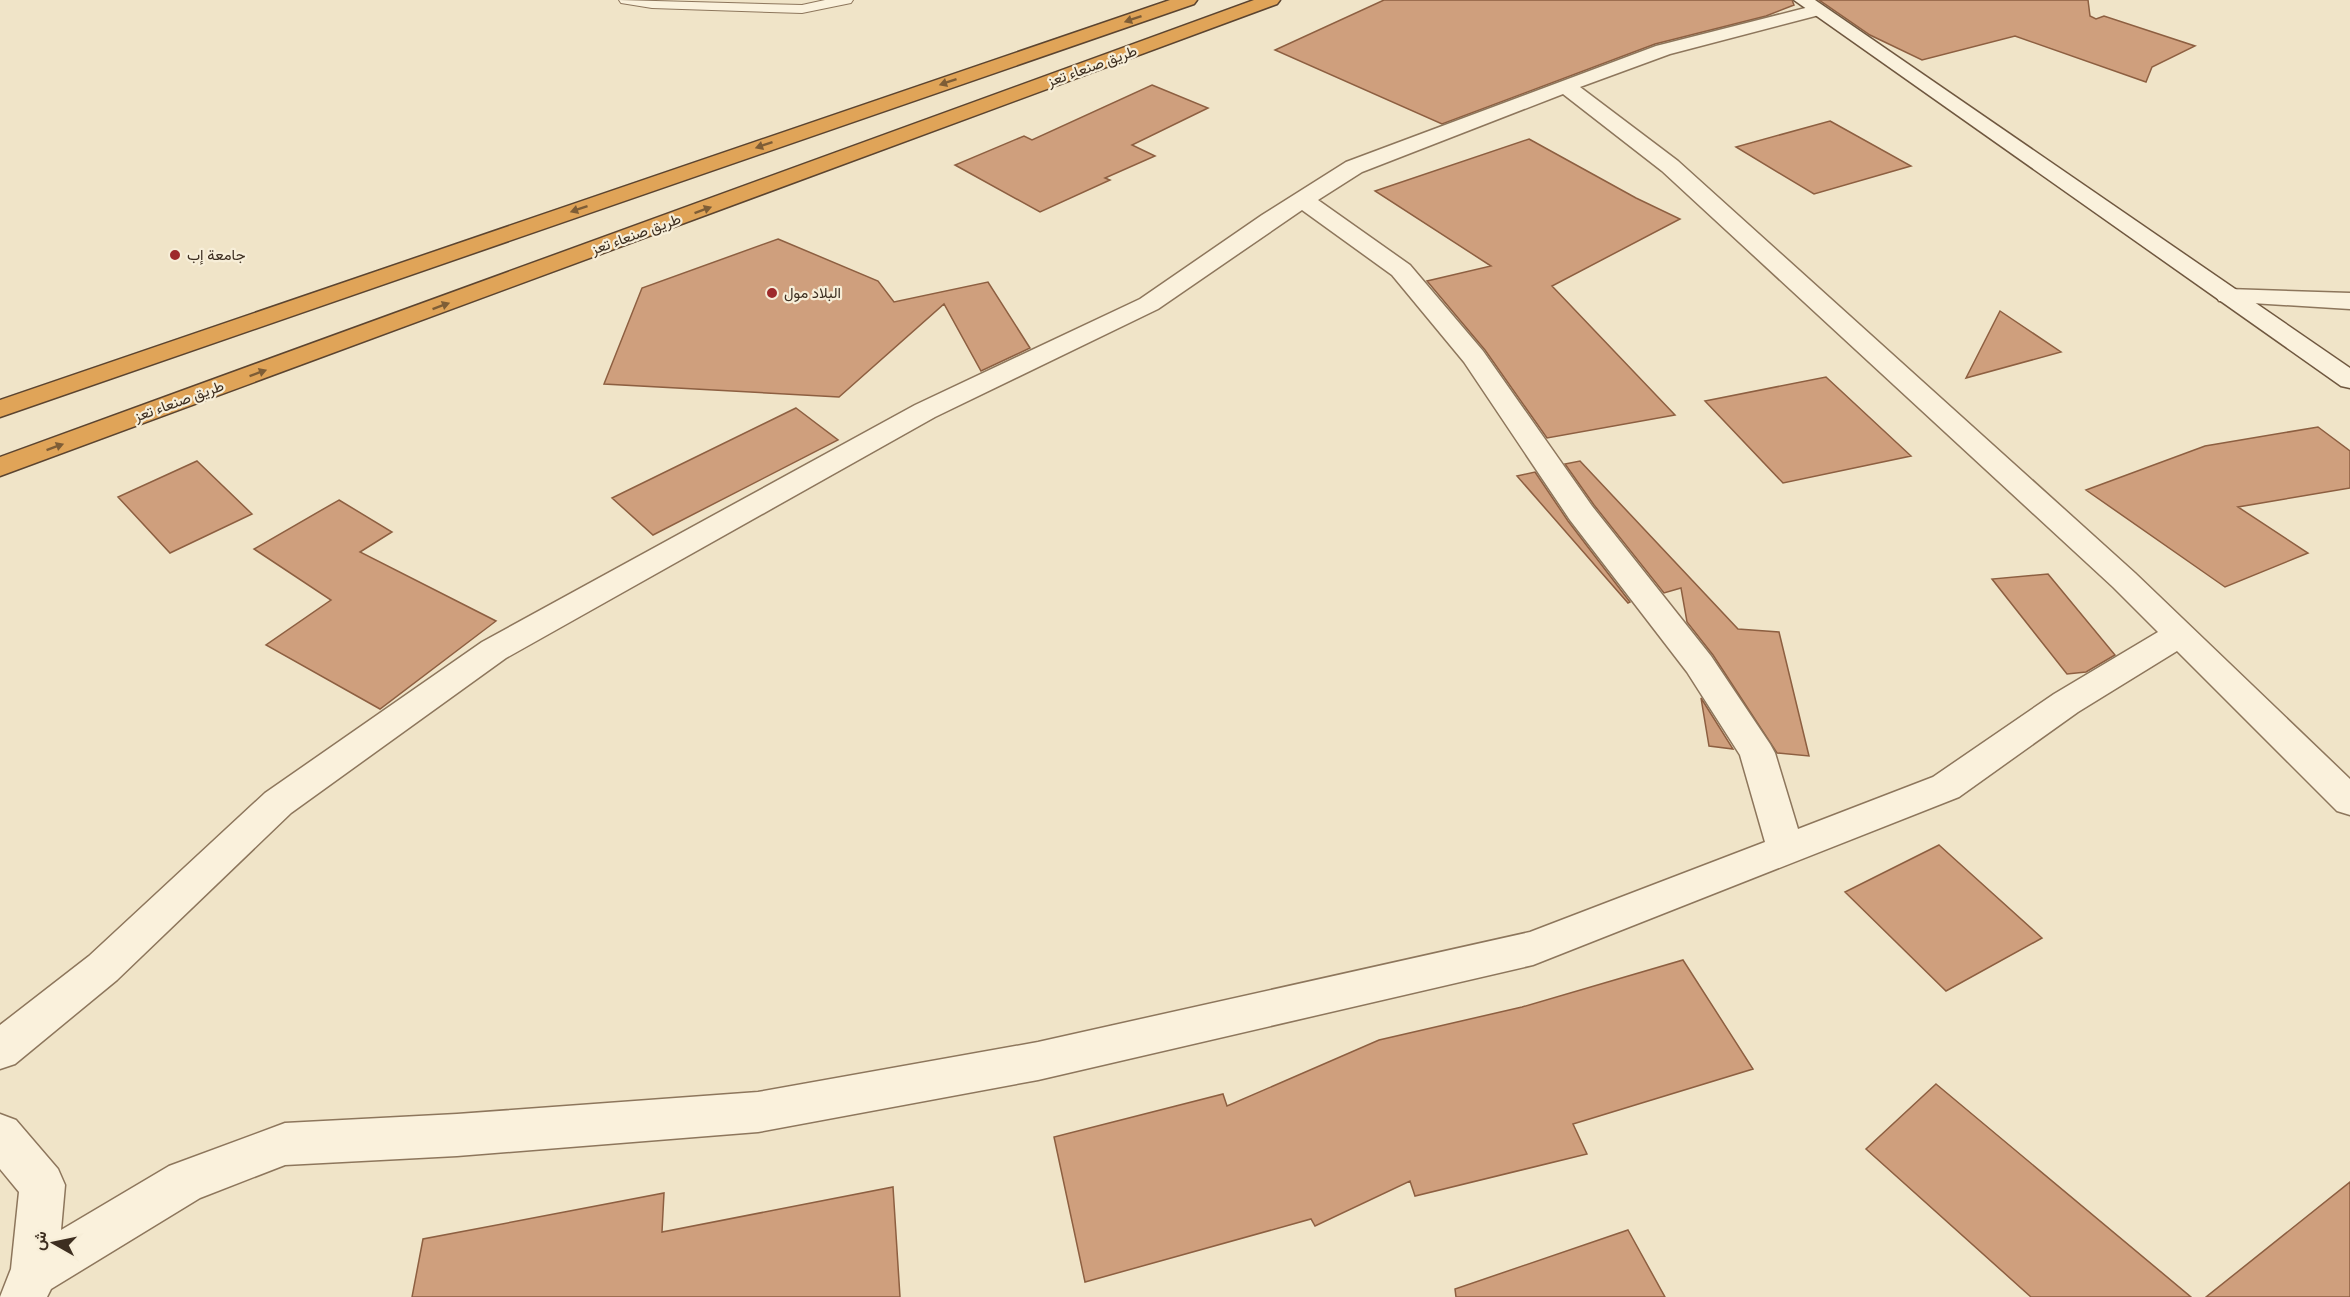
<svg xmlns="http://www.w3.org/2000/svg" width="2350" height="1297" font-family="Merriweather,Vazirmatn,serif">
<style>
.building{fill:#cf9f7d;stroke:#8d5f41;stroke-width:1.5}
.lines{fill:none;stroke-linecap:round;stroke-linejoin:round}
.lane-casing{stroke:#8d765c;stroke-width:2}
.street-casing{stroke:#8d765c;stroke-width:3}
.secondary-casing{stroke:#6f573f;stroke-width:3}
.highway-casing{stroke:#5b4430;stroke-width:3}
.lane{fill:#faf1dc;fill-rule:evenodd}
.street{fill:#faf1dc;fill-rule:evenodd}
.secondary{fill:#faf1dc;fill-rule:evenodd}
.highway{fill:#e0a458;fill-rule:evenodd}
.oneway{fill:#7e5d36}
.poi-dot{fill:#9e2a2b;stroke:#f7eed8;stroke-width:2}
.labels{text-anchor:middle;stroke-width:4.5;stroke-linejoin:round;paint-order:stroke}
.far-street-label{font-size:15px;fill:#3d2e20;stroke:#f7eed8}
.far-poi-label{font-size:15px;fill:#3d2e20;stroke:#f7eed8;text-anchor:start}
</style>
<rect width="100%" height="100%" fill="#f0e4c8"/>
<!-- building -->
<path class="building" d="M 1384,0 L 1792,0 L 1794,5 L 1766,16 L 1655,44 L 1442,124 L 1275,50 Z
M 1819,0 L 2088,0 L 2090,16 L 2096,19 L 2104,16 L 2195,46 L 2152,67 L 2146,82 L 2015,36 L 1922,60 L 1870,35 Z
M 1152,85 L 1208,108 L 1132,145 L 1155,156 L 1105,178 L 1110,180 L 1040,212 L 955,165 L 1024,136 L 1032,140 Z
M 1830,121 L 1911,166 L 1814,194 L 1736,147 Z
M 1529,139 L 1636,198 L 1680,219 L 1552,286 L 1675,415 L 1547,438 L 1485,350 L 1427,281 L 1491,266 L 1375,191 Z
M 778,239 L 878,281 L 894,302 L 988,282 L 1030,348 L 981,371 L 944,304 L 839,397 L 604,384 L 642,288 Z
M 2000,311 L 2061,352 L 1966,378 Z
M 1826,377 L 1911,456 L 1783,483 L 1705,401 Z
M 796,408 L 838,440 L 653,535 L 612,498 Z
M 2318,427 L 2350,451 L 2350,488 L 2238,507 L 2308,553 L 2225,587 L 2086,490 L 2205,446 Z
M 197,461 L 252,514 L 170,553 L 118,497 Z
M 1580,461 L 1738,629 L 1779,632 L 1809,756 L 1777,753 L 1713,655 L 1687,622 L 1681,588 L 1664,593 L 1594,505 L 1565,464 Z
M 1535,472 L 1568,521 L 1630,602 L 1628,603 L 1517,476 Z
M 339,500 L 392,532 L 360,552 L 496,621 L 380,709 L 266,645 L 331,600 L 254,549 Z
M 2048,574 L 2115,655 L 2086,672 L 2067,674 L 1992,579 Z
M 1701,698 L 1733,749 L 1709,746 Z
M 1939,845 L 2042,938 L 1946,991 L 1845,892 Z
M 1683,960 L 1753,1069 L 1573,1124 L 1587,1154 L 1415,1196 L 1410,1181 L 1315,1226 L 1311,1219 L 1085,1282 L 1054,1137 L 1223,1094 L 1227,1106 L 1379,1040 L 1522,1007 Z
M 1936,1084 L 2191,1297 L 2031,1297 L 1866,1149 Z
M 2350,1182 L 2350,1297 L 2206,1297 Z
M 893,1187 L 900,1297 L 412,1297 L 423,1239 L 664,1193 L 662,1232 Z
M 1628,1230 L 1665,1297 L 1456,1297 L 1455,1289 Z"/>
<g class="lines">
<!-- lane casing -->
<g class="lane-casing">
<path id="lane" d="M 619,0 L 802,5 L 825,0 L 853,0 L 851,3 L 802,13 L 652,8 L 621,3 Z"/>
</g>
<!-- street casing -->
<g class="street-casing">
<path id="street" d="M 1817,5 L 1823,6 L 1826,10 L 1823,14 L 1670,54 L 1580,87 L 1678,161 L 2135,573 L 2350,779 L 2350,815 L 2337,811 L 2177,651 L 2078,712 L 1959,797 L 1533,965 L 1038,1080 L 758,1132 L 457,1156 L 285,1165 L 200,1198 L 51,1289 L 47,1297 L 0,1297 L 11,1269 L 19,1192 L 0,1169 L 0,1114 L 16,1120 L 58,1169 L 65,1185 L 61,1230 L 169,1166 L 285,1123 L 457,1114 L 758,1092 L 1038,1042 L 1530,932 L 1765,842 L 1740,755 L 1687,672 L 1570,520 L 1464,362 L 1392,275 L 1302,210 L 1158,309 L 935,417 L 506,658 L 291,813 L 117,980 L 15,1064 L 0,1069 L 0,1025 L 89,956 L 265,793 L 482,642 L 915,405 L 1140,299 L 1262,215 L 1346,162 L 1656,46 ZM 1563,94 L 1662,171 L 2113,587 L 2158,632 L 2054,694 L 1933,777 L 1798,829 L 1775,753 L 1770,744 L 1711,656 L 1592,506 L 1483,351 L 1410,265 L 1318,200 L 1362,172 Z
M 2228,289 L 2350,293 L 2350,309 L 2219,301 L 2216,296 L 2219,291 Z"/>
</g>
<!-- secondary casing -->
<g class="secondary-casing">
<path id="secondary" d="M 1794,0 L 1815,0 L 2350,368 L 2350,388 L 2341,386 Z"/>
</g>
<!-- highway casing -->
<g class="highway-casing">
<path id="highway" d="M 1170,0 L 1197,0 L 1194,4 L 0,417 L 0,400 Z
M 1254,0 L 1280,0 L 1277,4 L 0,476 L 0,457 Z"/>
</g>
<!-- lane -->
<use href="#lane" class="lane"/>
<!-- street -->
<use href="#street" class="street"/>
<!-- secondary -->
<use href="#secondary" class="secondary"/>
<!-- highway -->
<use href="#highway" class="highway"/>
</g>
<!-- one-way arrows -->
<defs><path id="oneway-solid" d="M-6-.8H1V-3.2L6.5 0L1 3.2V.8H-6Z" transform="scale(1.5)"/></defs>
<g class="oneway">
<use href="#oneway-solid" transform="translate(1133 19) rotate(161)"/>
<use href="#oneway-solid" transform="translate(948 82) rotate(161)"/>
<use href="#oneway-solid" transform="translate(764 145) rotate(161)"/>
<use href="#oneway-solid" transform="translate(579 209) rotate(161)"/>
<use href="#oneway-solid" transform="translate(703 210) rotate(-20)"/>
<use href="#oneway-solid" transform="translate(441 306) rotate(-20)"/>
<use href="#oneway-solid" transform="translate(258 373) rotate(-20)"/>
<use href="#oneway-solid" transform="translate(55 447) rotate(-20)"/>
</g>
<!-- markers -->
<g class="poi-dot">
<circle cx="175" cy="255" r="6"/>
<circle cx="772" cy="293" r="6"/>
</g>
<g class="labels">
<!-- far-street labels -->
<g class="far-street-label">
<text transform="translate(1092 66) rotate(-20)" y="5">طريق صنعاء تعز</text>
<text transform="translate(636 234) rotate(-20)" y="5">طريق صنعاء تعز</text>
<text transform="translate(179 401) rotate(-20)" y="5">طريق صنعاء تعز</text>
</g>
<!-- far-poi labels -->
<g class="far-poi-label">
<text x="187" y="260">جامعة إب</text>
<text x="784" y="298">البلاد مول</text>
</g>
</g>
<!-- north arrow -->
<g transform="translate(54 1243) rotate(279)" stroke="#f7eed8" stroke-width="4.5" paint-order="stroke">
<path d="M0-4.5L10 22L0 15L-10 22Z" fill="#3d2e20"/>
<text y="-9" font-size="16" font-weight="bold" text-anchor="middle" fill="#3d2e20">ش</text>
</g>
</svg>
